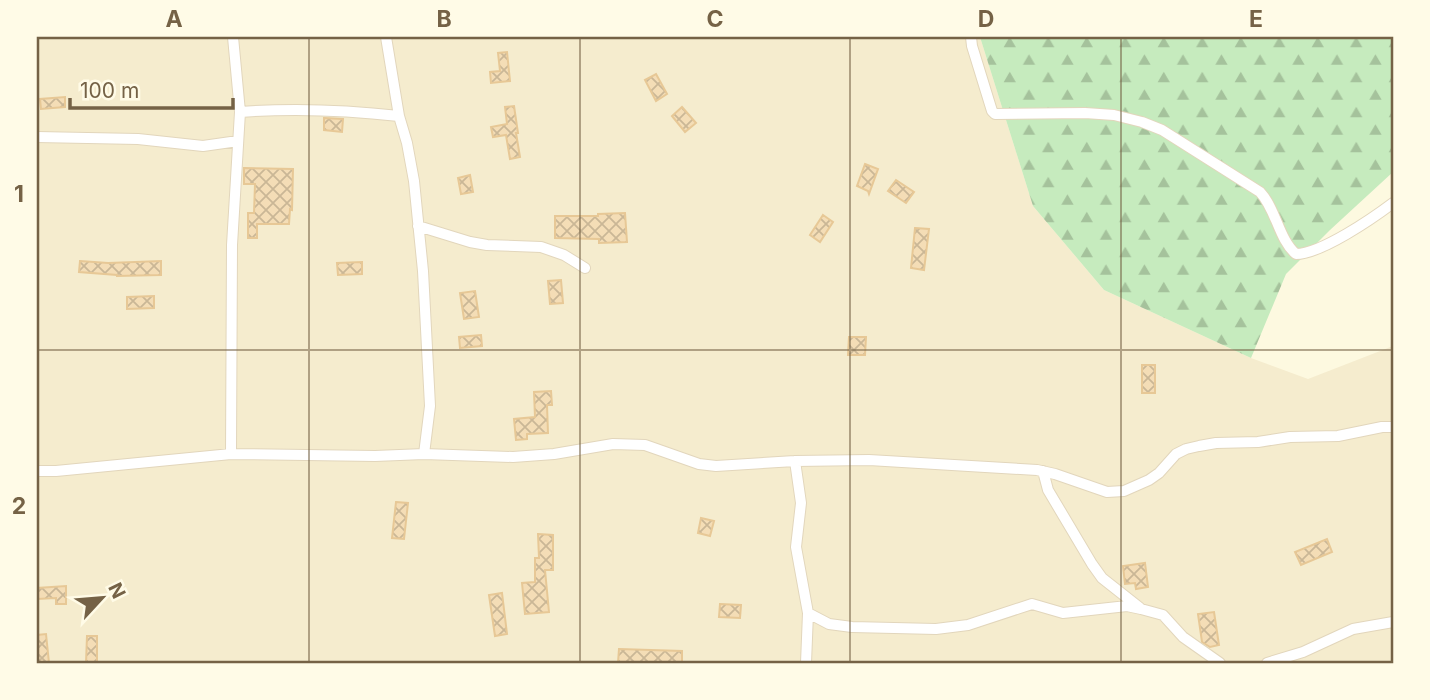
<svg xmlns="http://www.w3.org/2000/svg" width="1430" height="700" font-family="Inter,sans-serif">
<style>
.residential{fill:#f5ecce}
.forest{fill:url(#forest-firs)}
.building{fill:url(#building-cross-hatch);stroke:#e7c896;stroke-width:2}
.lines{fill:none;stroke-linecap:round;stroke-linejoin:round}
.street-casing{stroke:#e2d6bc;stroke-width:12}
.street{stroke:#fff;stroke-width:10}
.grid{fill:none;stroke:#756246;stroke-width:2;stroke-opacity:0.55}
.neatline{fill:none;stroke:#756246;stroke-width:2.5}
.grid-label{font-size:23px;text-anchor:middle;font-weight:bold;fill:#756246}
</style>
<defs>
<pattern id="forest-firs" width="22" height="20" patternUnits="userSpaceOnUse" patternTransform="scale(1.75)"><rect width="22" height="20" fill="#c6ebbe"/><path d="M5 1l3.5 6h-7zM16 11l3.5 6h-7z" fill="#a5c29c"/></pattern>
<pattern id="building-cross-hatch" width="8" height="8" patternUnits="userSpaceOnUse" patternTransform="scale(1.75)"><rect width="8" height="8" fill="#f4ddb6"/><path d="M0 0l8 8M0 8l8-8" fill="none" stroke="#cab796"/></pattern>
</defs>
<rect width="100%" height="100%" fill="#fdf9e0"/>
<!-- residential -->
<path class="residential" d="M 37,37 L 980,37 L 1033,206 L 1104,290 L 1251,358 L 1308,379 L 1393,346 L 1393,663 L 37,663 Z"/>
<!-- forest -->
<path class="forest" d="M 980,37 L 1393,37 L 1393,172 L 1330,230 L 1286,274 L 1251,358 L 1104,290 L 1033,206 Z"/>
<!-- building -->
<path class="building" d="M 507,52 L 510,81 L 491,83 L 490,72 L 500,71 L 498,53 Z
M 656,74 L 667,94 L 656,101 L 645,80 Z
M 65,97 L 65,107 L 41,109 L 40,99 Z
M 514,106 L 518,133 L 516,133 L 520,157 L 510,159 L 506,135 L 493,137 L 491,127 L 507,124 L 505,107 Z
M 682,107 L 696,123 L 685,132 L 672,116 Z
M 324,118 L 343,119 L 342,132 L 324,130 Z
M 865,164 L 878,169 L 869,194 L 868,191 L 857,186 Z
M 244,168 L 293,169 L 292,210 L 290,209 L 289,224 L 257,224 L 257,238 L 248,238 L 248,213 L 254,213 L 255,184 L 244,184 Z
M 470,175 L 473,192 L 461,194 L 458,178 Z
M 896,180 L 914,192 L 906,203 L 888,191 Z
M 625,213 L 627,242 L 599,243 L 599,239 L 555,238 L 555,216 L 598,216 L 598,214 Z
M 823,215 L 833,222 L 820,242 L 810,235 Z
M 915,228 L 929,229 L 924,270 L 911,268 Z
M 80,261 L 108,263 L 161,261 L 161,275 L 117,276 L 117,275 L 79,272 Z
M 362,262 L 362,274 L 338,275 L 337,263 Z
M 561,280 L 563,303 L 550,304 L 548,281 Z
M 475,291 L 479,317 L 464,319 L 460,293 Z
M 154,296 L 154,308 L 127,309 L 127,297 Z
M 481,335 L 482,346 L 460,348 L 459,337 Z
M 849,337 L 866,337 L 865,355 L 848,355 Z
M 1142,365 L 1155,365 L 1155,393 L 1142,393 Z
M 551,391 L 552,405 L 547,405 L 548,433 L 527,434 L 527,439 L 516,440 L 514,419 L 535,417 L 534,392 Z
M 396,502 L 408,503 L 404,539 L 392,538 Z
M 701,518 L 714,521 L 710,536 L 698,533 Z
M 538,534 L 553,535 L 553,570 L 545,570 L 549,612 L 525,614 L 522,583 L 535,582 L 535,558 L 539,558 Z
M 1327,539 L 1332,552 L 1301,565 L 1295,552 Z
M 1145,563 L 1148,587 L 1136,589 L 1135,583 L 1125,584 L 1123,566 Z
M 66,586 L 66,604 L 56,604 L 56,598 L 37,599 L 37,588 Z
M 502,593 L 507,634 L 495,636 L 489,595 Z
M 720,604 L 741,605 L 740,618 L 719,617 Z
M 1214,612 L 1219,645 L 1210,647 L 1202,642 L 1198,614 Z
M 46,634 L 49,663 L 37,663 L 37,635 Z
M 87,636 L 97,636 L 97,663 L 86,663 Z
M 619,649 L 682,651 L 682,663 L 618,663 Z"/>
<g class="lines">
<!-- street casing -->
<g class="street-casing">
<path id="street" d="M 386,37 L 399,116 L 407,143 L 414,181 L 423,271 L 430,406 L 424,454
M 971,37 L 972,46 L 992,111 L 995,114 L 1085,113 L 1114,115 L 1142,122 L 1162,130 L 1260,192 C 1276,209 1279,240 1296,254 C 1321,254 1373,218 1393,203
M 240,112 C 293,108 346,110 399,116
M 37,137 L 138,139 L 203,146 L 238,141
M 418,226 L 470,242 L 487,245 L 541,247 L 564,255 L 585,268
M 231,454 L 232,245 L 240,112 L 233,37
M 795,461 L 801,503 L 796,547 L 808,613 L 806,663
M 37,471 L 56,471 L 231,454 L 375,456 L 424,454 L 513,457 L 554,454 L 613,444 L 645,445 L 699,464 L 716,466 L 795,461 L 869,460 L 1037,470 L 1055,474 L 1107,492 L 1124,491 L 1149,480 L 1159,473 L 1176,454 L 1186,449 L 1199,446 L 1216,443 L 1258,442 L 1290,437 L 1338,436 L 1382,427 L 1393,427
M 1043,471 L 1048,490 L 1092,564 L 1102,578 L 1140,608
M 808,613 L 829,624 L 852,627 L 936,629 L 968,625 L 1032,604 L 1063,613 L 1127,606 L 1141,609 L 1163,615 L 1183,637 L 1220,663
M 1267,663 L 1303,652 L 1353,629 L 1393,622"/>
</g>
<!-- street -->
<use href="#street" class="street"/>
</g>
<!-- grid -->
<path class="grid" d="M 309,37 L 309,663M 580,37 L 580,663M 850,37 L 850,663M 1121,37 L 1121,663M 37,350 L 1393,350"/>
<!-- border -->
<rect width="1430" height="700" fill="none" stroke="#fffbe7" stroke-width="77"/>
<!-- north arrow -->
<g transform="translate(102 598) rotate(64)" stroke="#fffbe7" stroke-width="5" paint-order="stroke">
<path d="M0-5L12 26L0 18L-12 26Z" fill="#756246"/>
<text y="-10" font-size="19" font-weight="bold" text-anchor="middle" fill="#756246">N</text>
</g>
<!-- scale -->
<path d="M70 98v10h163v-10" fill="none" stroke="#756246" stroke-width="3.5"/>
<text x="80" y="98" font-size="21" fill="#756246" stroke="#fffbe7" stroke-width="5" paint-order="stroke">100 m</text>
<rect x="38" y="38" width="1354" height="624" class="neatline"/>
<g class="grid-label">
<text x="174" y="27">A</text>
<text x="444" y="27">B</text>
<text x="715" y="27">C</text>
<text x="986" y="27">D</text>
<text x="1256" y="27">E</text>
<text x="19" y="202">1</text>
<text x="19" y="514">2</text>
</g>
</svg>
